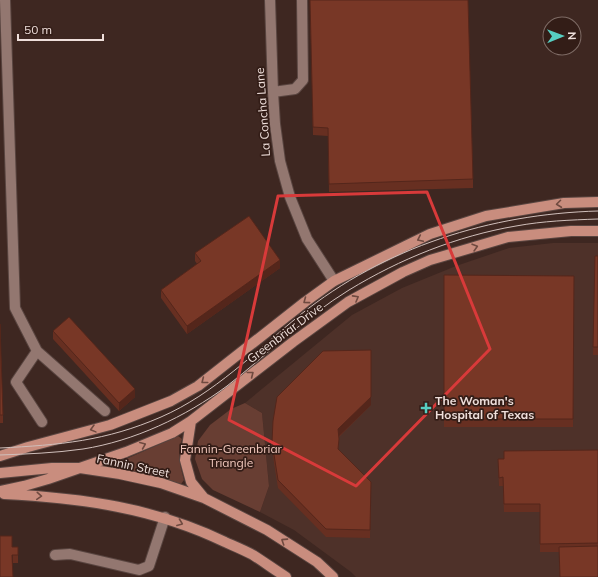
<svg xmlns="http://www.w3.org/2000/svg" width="598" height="577" font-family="Mulish,sans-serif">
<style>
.built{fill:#4e3129}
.green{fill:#683e33}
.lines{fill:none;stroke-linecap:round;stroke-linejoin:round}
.minor-casing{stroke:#594540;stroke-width:12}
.major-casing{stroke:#594540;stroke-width:12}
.minor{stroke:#937770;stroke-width:10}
.major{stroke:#c98d7e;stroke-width:10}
.tram{stroke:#d0bfbb;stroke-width:1}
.wall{fill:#672f21}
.shaded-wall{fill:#54261b}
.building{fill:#783726;stroke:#54261b}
.oneway{stroke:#6f4a40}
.marked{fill:none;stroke:#d83a3a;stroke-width:3;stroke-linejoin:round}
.poi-dot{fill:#57cec1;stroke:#331d17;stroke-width:1.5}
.labels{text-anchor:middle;stroke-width:3.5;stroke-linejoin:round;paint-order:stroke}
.street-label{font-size:12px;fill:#efdfdb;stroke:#331d17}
.poi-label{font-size:12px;font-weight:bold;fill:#efdfdb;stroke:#331d17;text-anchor:start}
.park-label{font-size:12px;fill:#f3c9be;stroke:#331d17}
</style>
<rect width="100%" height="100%" fill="#3e2721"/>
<!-- built -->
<path class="built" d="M 553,243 L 598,243 L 598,577 L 356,577 L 351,572 L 294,530 L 260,512 L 269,486 L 262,413 L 245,403 L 352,315 L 402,288 L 456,266 L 509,248 Z"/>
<!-- green -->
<path class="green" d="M 245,403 L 262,413 L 269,486 L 260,512 L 213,490 L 202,479 L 195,459 L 198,441 L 210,425 L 231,409 Z
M 178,436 L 182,439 C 177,454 180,466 184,480 L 181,484 L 157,477 L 118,468 L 117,463 Z"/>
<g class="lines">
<!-- minor casing -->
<g class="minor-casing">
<path id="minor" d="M 5,0 L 15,308 L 37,351 L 105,411
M 270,0 L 273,92 L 275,124 L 280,161 L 290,197 L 307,239 L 334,281
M 273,92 L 295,89 L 303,80 L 302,0
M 37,351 L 16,382 L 42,422
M 55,555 L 70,554 L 139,570 L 149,566 L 165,517"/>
</g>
<!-- major casing -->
<g class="major-casing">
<path id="major" d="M 191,421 L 185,460 L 191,482 L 204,498
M 0,456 L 28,447 L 110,425 L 171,401 L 198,386 L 305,302 L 334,281 L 430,234 L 486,216 L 564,203 L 598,202
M 0,473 L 52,468 L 80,468 L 120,474 L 161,483 L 204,498 L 267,530 L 317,562 L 333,577
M 0,491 L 24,486 L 48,479 L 126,452 L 172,433 L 191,421 L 293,342 L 348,302 L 403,272 L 430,260 L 508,237 L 571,231 L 598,231
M 4,494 C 82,498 155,508 225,542 C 234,546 244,550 253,555 C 264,562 275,570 286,577"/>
</g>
<!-- minor -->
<use href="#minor" class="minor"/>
<!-- major -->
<use href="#major" class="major"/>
<!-- tram -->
<path class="tram" d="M 0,448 C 60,445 106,441 161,417 C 214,394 256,351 300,315 C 385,247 490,214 598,211
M 0,455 C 27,454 55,453 83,449 C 134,441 185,417 227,386 C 268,354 305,317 349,290 C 400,259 457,236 516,226 C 543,221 570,220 598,219"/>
</g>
<!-- wall -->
<path class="wall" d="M 310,0 L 473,179 L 473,188 L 329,192 L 328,136 L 313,135 Z
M 195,253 L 280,268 L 187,334 L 161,298 L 161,290 L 197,264 L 195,261 Z
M 595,256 L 598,256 L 598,355 L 593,355 Z
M 444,275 L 574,276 L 573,427 L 444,427 Z
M 0,324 L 3,415 L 3,423 L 0,423 Z
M 53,331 L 135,397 L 119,411 L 53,339 Z
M 371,405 L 339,437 L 338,450 L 371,482 L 370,538 L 326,537 L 278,488 L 272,450 L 272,442 Z
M 598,450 L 598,577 L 559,552 L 540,552 L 540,512 L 504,512 L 503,486 L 499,486 L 498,459 Z
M 12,547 L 18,547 L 18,563 L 13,563 Z"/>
<!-- shaded-wall -->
<path class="shaded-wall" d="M 280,260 L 280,268 L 187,334 L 187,326 Z
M 135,389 L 135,397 L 119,411 L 119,403 Z
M 371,397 L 371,405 L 338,437 L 338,429 Z"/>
<!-- building -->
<path class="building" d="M 310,0 L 468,0 L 473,179 L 329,184 L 328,128 L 313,127 Z
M 249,216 L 280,260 L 187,326 L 161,290 L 201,261 L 195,253 Z
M 595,256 L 598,256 L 598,347 L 593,347 Z
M 444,275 L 574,276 L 573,419 L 444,419 Z
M 69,317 L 135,389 L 119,403 L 53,331 Z
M 0,324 L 3,415 L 0,415 Z
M 371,350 L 371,397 L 338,429 L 339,439 L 338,449 L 371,482 L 370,530 L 326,529 L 278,480 L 272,442 L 273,421 L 277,397 L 323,351 Z
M 598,450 L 598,543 L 540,544 L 540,504 L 504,504 L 503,477 L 499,478 L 498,459 L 504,459 L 504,451 Z
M 0,536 L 12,536 L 12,547 L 18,547 L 18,555 L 12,555 L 13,577 L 0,577 Z
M 598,546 L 598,577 L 560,577 L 559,547 Z"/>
<!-- one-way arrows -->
<defs><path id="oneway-chevron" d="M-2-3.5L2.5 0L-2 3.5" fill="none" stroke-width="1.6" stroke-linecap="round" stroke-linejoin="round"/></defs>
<g class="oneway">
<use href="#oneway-chevron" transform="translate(559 204) rotate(173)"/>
<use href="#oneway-chevron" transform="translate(420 239) rotate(155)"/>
<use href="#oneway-chevron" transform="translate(475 247) rotate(-16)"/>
<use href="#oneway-chevron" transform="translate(356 298) rotate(-29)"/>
<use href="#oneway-chevron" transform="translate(306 301) rotate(143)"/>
<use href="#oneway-chevron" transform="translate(251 374) rotate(-38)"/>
<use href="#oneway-chevron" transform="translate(204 381) rotate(142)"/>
<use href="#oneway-chevron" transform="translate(93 429) rotate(165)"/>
<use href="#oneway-chevron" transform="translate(143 445) rotate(-23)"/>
<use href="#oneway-chevron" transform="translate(39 496) rotate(4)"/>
<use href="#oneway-chevron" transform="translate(180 523) rotate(21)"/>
<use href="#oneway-chevron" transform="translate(284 541) rotate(-147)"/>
</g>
<!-- marked area -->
<path class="marked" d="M 427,192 L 490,349 L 356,486 L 229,420 L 278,196 Z"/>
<!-- markers -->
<path class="poi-dot" d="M424 402h4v4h4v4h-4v4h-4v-4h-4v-4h4z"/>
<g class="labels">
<!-- street labels -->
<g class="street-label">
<text transform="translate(263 112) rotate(-94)" y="4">La Concha Lane</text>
<text transform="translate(285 333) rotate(-37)" y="4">Greenbriar Drive</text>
<text transform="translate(133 466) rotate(12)" y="4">Fannin Street</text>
</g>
<!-- poi labels -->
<g class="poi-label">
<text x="435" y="405">The Woman's<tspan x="435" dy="14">Hospital of Texas</tspan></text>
</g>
<!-- park labels -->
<g class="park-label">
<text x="231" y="453">Fannin-Greenbriar<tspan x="231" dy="14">Triangle</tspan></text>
</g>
</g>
<!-- north arrow -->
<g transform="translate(562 36) rotate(89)"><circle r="19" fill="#331d17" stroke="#7e6b65"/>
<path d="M0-3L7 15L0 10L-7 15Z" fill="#57cec1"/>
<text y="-6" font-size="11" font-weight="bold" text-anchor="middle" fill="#efdfdb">N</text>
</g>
<!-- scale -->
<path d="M18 34v6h85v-6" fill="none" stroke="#efdfdb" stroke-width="2"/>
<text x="24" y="34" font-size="12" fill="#efdfdb" stroke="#331d17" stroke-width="3" paint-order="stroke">50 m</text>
</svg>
